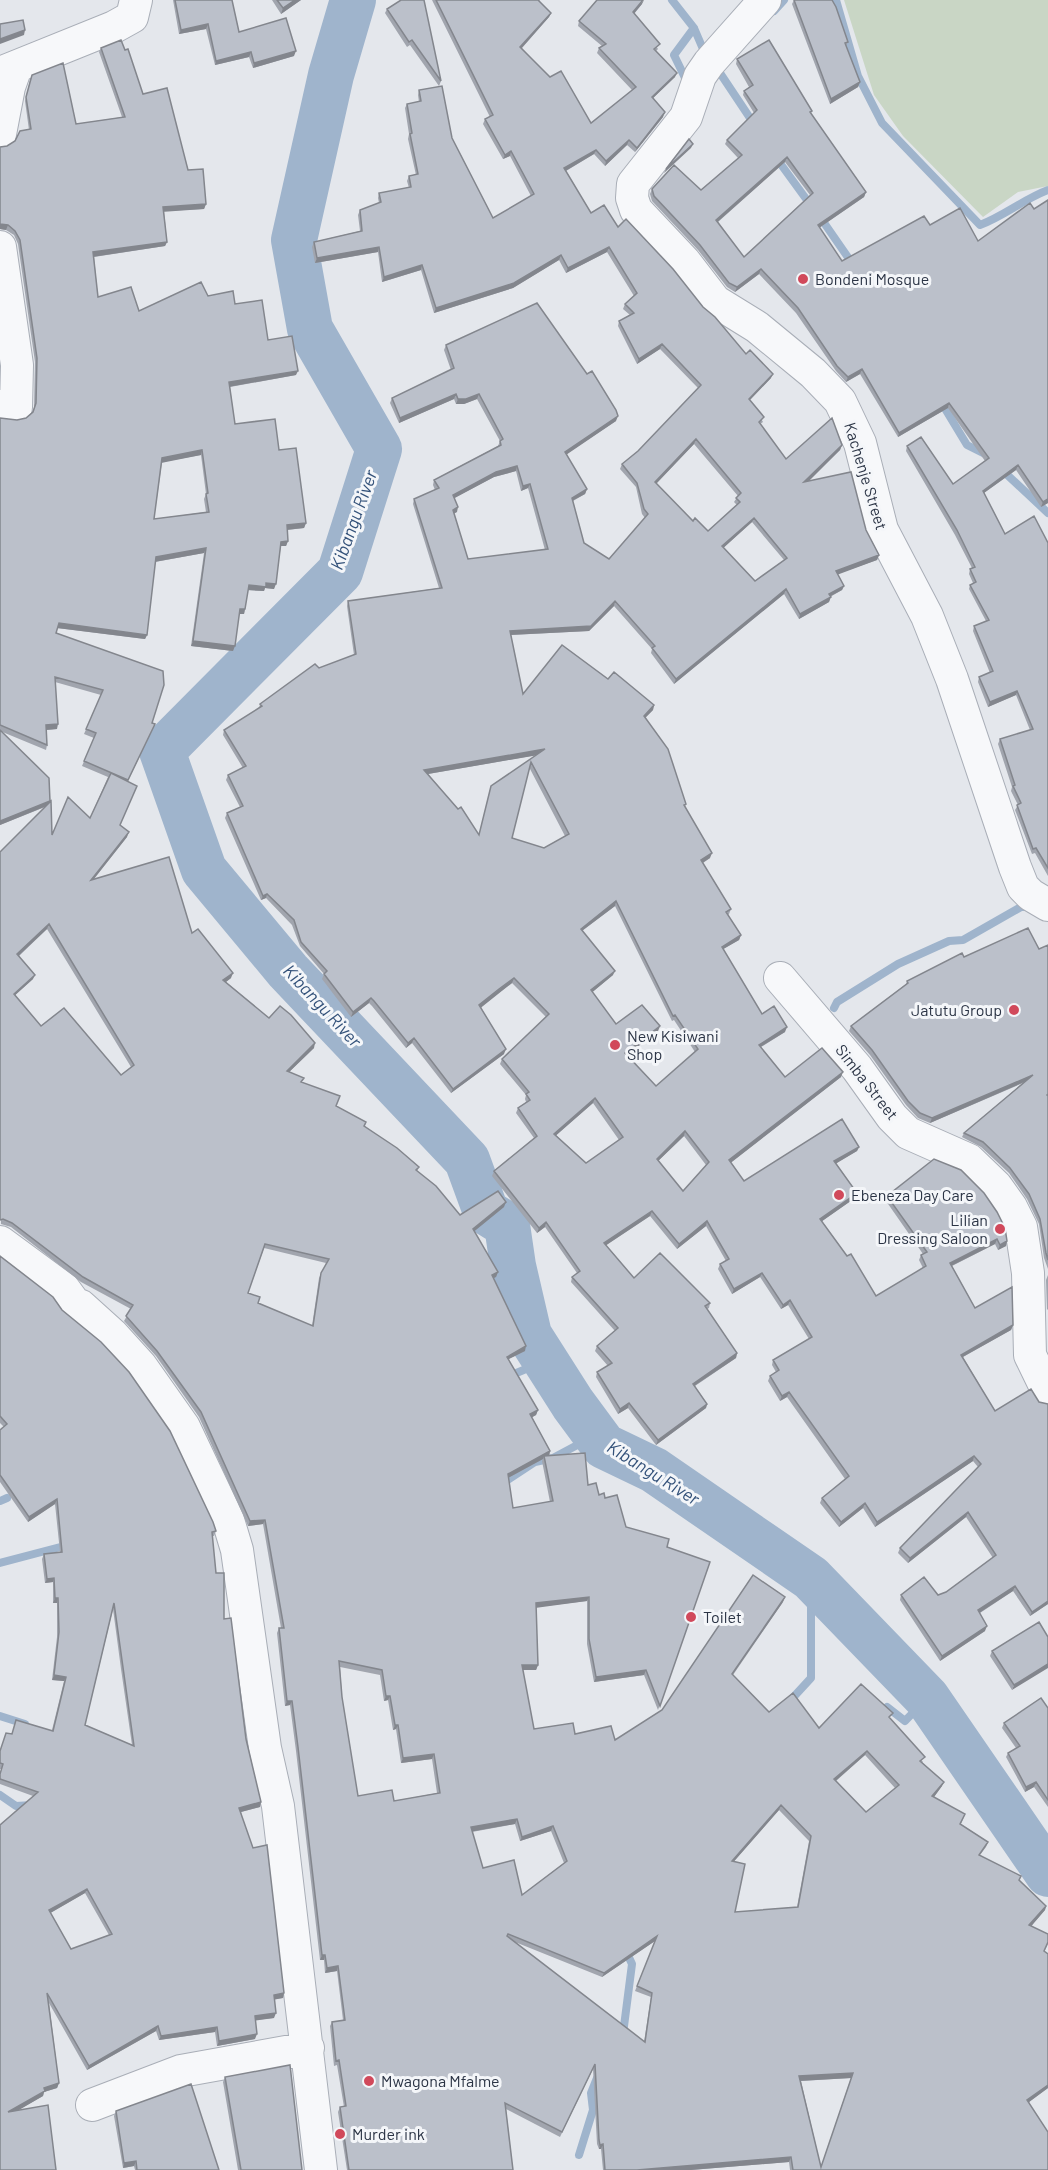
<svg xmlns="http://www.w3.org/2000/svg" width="1048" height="2170" font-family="Barlow,sans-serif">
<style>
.green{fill:#c9d6c5}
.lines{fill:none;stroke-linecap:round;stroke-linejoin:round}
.stream{stroke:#9fb4cc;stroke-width:8}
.river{stroke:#9fb4cc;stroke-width:46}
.minor-casing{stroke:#a9aeb7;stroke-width:34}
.minor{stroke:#f7f8fa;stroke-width:32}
.wall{fill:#a1a5ae;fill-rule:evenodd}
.shaded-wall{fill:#83868d}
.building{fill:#bbc0ca;stroke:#83868d;stroke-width:1.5;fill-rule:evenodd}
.poi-dot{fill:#d1495b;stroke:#f4f6f9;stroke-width:2}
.labels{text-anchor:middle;stroke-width:6;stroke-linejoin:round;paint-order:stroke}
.poi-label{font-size:16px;fill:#2b3445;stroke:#f4f6f9;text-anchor:start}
.street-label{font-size:16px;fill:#2b3445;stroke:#f4f6f9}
.water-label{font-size:18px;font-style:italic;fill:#34527a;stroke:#f4f6f9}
</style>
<rect width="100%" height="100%" fill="#e4e7ec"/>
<!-- green -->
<path class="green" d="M 844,0 L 1048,0 L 1048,186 L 1018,192 L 983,217 L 903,136 L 874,95 Z"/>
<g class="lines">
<!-- stream -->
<path class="stream" d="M 672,0 L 694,28 L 706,56
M 836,0 L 858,76 L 882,123 L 980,225 C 1004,216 1024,199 1048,190
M 774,11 L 784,0
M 716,67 L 754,124
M 688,84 L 674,55 L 694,28
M 777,159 L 812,207
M 820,217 L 854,266
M 941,402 L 967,445 L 989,456
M 1001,469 L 1048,513
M 834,1008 L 837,1002 L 898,964 L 949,941 L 963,940 L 1021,907 L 1031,907
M 510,1371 L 514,1374 L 545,1361
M 500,1485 L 535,1462 L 553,1458 L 596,1435
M 0,1501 L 7,1498
M 0,1563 L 68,1545
M 788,1703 L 811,1678 L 811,1578
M 887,1707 L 905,1721 L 927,1698
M 0,1716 L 25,1724
M 0,1795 L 16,1806 L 32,1805
M 623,2034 L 632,1964 L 625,1949
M 579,2155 L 593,2110 L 591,2093 L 597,2078"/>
<!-- river -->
<path class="river" d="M 353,0 L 331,75 L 294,240 L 310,329 L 379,449 L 340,572 L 162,751 L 204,870 L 288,971 L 467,1160 L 486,1212 L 507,1225 L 513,1266 L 529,1335 L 573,1404 L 604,1446 L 654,1470 L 811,1578 L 927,1698 L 1048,1874"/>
<!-- minor casing -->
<g class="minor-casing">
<path id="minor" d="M 765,0 L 709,63 L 700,76 L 686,117 L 633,184 L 632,198 L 636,210 L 685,262 L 715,301 L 757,327 L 813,373 L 840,401 L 860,443 L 882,530 L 927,616 L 952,679 L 1015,867 L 1023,887 L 1031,895 L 1048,905
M 0,73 L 114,27 L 132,17 L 136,0
M 0,134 L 9,87 L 16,67
M 0,247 L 17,365 L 16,407 L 0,406
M 780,978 L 857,1068 L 892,1117 L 908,1133 L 969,1160 L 996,1186 L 1011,1207 L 1021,1227 L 1028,1273 L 1030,1355 L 1048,1392
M 0,1242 L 64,1289 L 75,1304 L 81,1306 L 112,1334 L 141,1366 L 184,1427 L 228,1520 L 237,1550 L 265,1748 L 278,1806 L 321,2170
M 92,2105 L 181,2071 L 308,2048"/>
</g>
<!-- minor -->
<use href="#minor" class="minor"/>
</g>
<!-- wall -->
<path class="wall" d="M 173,0 L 232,0 L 239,32 L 294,56 L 253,68 L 249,57 L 215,65 L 206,29 L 179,34 Z
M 272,0 L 301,0 L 281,14 Z
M 401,0 L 441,81 L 439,86 L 410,45 L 407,47 L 385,13 L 387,9 Z
M 432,0 L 540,0 L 539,1 L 551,13 L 549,17 L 522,48 L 591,123 L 632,90 L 597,53 L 599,48 L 602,46 L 578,26 L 579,21 L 642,4 L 634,14 L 658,49 L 656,51 L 675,77 L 653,98 L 663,117 L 635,152 L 627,145 L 605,166 L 594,154 L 566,171 L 591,213 L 618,227 L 703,307 L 746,354 L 771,378 L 750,400 L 763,422 L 760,424 L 786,459 L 842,445 L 840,450 L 808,481 L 866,530 L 879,555 L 877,560 L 837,574 L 844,586 L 842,590 L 830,597 L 829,602 L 799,619 L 784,594 L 674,684 L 651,653 L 652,649 L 614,606 L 589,631 L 511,635 L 523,694 L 608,679 L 654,705 L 653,710 L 645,718 L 686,804 L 685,807 L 710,858 L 703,863 L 731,909 L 729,914 L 728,915 L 741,935 L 739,940 L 723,949 L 762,1014 L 785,1032 L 761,1047 L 785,1077 L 841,1077 L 731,1162 L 744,1181 L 859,1147 L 857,1151 L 836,1163 L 857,1193 L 855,1198 L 822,1221 L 876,1296 L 923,1268 L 919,1260 L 921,1255 L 923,1254 L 886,1201 L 887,1196 L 1007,1241 L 1006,1246 L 998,1250 L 995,1244 L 952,1266 L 975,1308 L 1013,1325 L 1011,1330 L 963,1357 L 995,1411 L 1039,1402 L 1048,1404 L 1048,1604 L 1030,1616 L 1013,1591 L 980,1613 L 985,1631 L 940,1661 L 900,1600 L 901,1595 L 938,1595 L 946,1592 L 993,1558 L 966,1517 L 908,1563 L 898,1553 L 900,1548 L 978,1467 L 973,1461 L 875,1527 L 863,1508 L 839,1527 L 820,1503 L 822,1498 L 845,1479 L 787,1397 L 780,1401 L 768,1381 L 770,1376 L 776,1372 L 772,1365 L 773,1360 L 809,1339 L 788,1305 L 781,1309 L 760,1277 L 732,1294 L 718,1269 L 720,1264 L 726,1261 L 706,1226 L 677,1249 L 650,1216 L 606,1245 L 634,1278 L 710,1303 L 709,1308 L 707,1309 L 737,1353 L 736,1358 L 695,1386 L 707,1404 L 706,1408 L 656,1445 L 628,1408 L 618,1414 L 596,1377 L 597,1372 L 608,1366 L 595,1351 L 597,1346 L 615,1331 L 571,1282 L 572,1277 L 577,1273 L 545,1227 L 537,1233 L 492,1176 L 494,1171 L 534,1138 L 516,1113 L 518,1108 L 526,1102 L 525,1099 L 526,1095 L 500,1064 L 502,1059 L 546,1017 L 512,983 L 497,994 L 481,1007 L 504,1054 L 451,1093 L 412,1043 L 406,1048 L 372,1006 L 369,1003 L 351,1017 L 322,979 L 324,974 L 300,946 L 292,925 L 266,898 L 261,900 L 225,818 L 227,813 L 240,807 L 226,780 L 228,775 L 243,768 L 223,735 L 224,730 L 259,709 L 260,704 L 319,668 L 354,655 L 347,606 L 348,601 L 439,588 L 413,504 L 414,499 L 435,490 L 433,485 L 434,480 L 498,446 L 500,441 L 477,399 L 464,404 L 456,404 L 454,399 L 399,423 L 390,403 L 392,398 L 451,370 L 444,350 L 446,345 L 616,421 L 566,454 L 587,489 L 585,494 L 573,501 L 584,543 L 609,559 L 645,518 L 642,514 L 636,487 L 620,469 L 622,464 L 638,451 L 698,388 L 660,349 L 637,364 L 618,326 L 619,321 L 630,315 L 623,309 L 625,304 L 634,296 L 607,252 L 566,273 L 559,260 L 513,288 L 434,313 L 421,270 L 382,282 L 378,252 L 315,263 L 312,247 L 314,242 L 360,231 L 358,215 L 360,210 L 379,203 L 378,198 L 379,193 L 409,188 L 407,181 L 409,176 L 416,175 L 408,139 L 409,134 L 405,108 L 407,104 L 419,102 L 418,95 L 419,90 L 452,138 L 493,218 L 531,196 L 510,156 L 503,159 L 483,124 L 485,119 L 490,117 ZM 694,444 L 738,496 L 734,502 L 737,505 L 708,531 L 693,521 L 656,484 ZM 516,471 L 521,491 L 528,488 L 545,550 L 468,559 L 454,513 L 457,512 L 454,498 L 494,477 ZM 752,522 L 784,560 L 755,581 L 723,548 ZM 537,755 L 491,786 L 479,834 L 428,774 ZM 529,767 L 565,836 L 544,848 L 512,838 ZM 615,906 L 672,1021 L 674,1020 L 695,1052 L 656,1086 L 627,1055 L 658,1031 L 616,1024 L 592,992 L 613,975 L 582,931 ZM 593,1103 L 619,1140 L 586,1163 L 556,1135 ZM 684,1136 L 706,1165 L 683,1191 L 658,1161 Z
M 794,0 L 848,42 L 846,46 L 860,82 L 858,87 L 830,104 L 792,4 Z
M 101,48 L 143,94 L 188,170 L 206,204 L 204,209 L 164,211 L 167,242 L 165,246 L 94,257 L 98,297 L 139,311 L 208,296 L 235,304 L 268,340 L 296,375 L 230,387 L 235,424 L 279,450 L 306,523 L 304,528 L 287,530 L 288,541 L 286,546 L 281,546 L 274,589 L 265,588 L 264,591 L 248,590 L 245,609 L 244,614 L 239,614 L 233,651 L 191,646 L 204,553 L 155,562 L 147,635 L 145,639 L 57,628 L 56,633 L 152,723 L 155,724 L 128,781 L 120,825 L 127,837 L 94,879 L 192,933 L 231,978 L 226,982 L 269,1018 L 314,1048 L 289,1072 L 303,1083 L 336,1106 L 366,1122 L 365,1126 L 419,1167 L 417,1171 L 460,1215 L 504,1207 L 474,1231 L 498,1272 L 496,1277 L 493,1278 L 525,1351 L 508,1359 L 538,1410 L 536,1415 L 532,1417 L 550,1451 L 549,1456 L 605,1498 L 626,1527 L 667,1547 L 710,1562 L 658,1710 L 644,1675 L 594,1682 L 587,1644 L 587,1601 L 536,1607 L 538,1665 L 536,1670 L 523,1670 L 534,1729 L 615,1740 L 662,1710 L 783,1602 L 733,1675 L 769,1712 L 819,1728 L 891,1718 L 890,1719 L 923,1762 L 922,1762 L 942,1786 L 934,1797 L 965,1814 L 961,1824 L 988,1842 L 986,1847 L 980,1855 L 1020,1881 L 1046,1906 L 1045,1910 L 1031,1926 L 1048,1934 L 1048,1944 L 1044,1952 L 1048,1954 L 1048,2088 L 1029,2102 L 1048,2170 L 790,2170 L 789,2162 L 690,2170 L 603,2170 L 601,2149 L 599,2149 L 597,2144 L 593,2069 L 560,2137 L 506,2109 L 513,2170 L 347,2170 L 338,2112 L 340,2107 L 344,2107 L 337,2065 L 334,2066 L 330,2026 L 332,2022 L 343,2020 L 337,1971 L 325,1973 L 324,1960 L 320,1960 L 296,1751 L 290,1705 L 285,1706 L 277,1633 L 279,1628 L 281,1628 L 263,1524 L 248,1526 L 199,1417 L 156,1356 L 124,1321 L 131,1309 L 81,1282 L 11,1227 L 1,1224 L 0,852 L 45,807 L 0,825 L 0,418 L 17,420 L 26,418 L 32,412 L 34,408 L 35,362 L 18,244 L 14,235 L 6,230 L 0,229 L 0,147 L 7,146 L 15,141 L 29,130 L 25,101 L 30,80 L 76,124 L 122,117 L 99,52 ZM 201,455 L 206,494 L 204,499 L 206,512 L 154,519 L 162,462 ZM 55,682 L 101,695 L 84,734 L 94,738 L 82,766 L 108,777 L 90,818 L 52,835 L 49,778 L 0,731 L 46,750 L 47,745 L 47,730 L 57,729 ZM 47,929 L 131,1067 L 121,1075 L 41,1026 L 15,995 L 33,979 L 19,956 ZM 264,1248 L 326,1263 L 319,1278 L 312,1326 L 258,1303 L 248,1293 ZM 543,1459 L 542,1461 L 550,1502 L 513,1508 L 508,1478 ZM 340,1667 L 380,1675 L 384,1701 L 388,1700 L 393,1730 L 396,1729 L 401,1763 L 432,1759 L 437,1793 L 394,1801 L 358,1796 L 342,1697 ZM 865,1755 L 895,1788 L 866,1812 L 836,1781 ZM 779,1810 L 809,1841 L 797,1907 L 735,1912 L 734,1861 ZM 515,1824 L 520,1841 L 551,1831 L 564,1863 L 522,1895 L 483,1868 L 472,1832 ZM 655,1941 L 635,1991 L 651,1997 L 644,2042 L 515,1942 L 602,1977 ZM 851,2078 L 821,2167 L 801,2081 Z
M 737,59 L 812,111 L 811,114 L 866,192 L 864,197 L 819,228 L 842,261 L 930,225 L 978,241 L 1034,209 L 1048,200 L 1048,503 L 1041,507 L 1016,470 L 984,493 L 1005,534 L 1048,543 L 1048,876 L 1035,853 L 1032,854 L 1015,810 L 1018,805 L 1011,791 L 1012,787 L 998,744 L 1000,739 L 1030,730 L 1016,695 L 988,707 L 978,682 L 979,677 L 990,673 L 973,631 L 974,626 L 986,621 L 969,589 L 970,585 L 973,583 L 969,574 L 970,569 L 972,568 L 955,535 L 906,451 L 907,446 L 953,484 L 985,461 L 948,408 L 898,437 L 860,374 L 846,382 L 836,371 L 796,313 L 759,274 L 735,292 L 727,287 L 698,250 L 652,201 L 650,194 L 652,189 L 701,190 L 738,158 L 725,144 L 727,140 L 754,113 L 743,95 L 744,91 L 749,87 L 736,64 ZM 785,162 L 810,195 L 744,257 L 718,222 Z
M 1048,945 L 1048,1269 L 1044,1258 L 1039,1224 L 1027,1199 L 1009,1173 L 981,1147 L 962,1137 L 964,1133 L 1023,1083 L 930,1123 L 918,1118 L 906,1105 L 870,1055 L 849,1031 L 851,1026 L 906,984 L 907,981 L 964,957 L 1039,949 Z
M 0,1256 L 216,1531 L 214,1536 L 212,1536 L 216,1573 L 246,1739 L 261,1802 L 260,1807 L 241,1812 L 284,1993 L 283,1998 L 274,1999 L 274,2018 L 255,2020 L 255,2039 L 217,2046 L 215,2032 L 159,2040 L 156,2031 L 87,2070 L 49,2003 L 59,2083 L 57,2088 L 44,2092 L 43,2096 L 18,2110 L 0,2170 L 33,1796 L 0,1784 L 0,1774 L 2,1769 L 0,1769 L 0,1751 L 12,1734 L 52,1730 L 64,1681 L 52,1680 L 57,1637 L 57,1603 L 53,1603 L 53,1582 L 45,1583 L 42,1559 L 44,1554 L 60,1552 L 55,1504 L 28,1522 L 0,1482 L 0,1430 L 4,1427 L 0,1423 ZM 113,1609 L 121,1669 L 132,1745 L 85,1725 ZM 85,1893 L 109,1935 L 71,1949 L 50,1913 Z
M 1048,1275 L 1048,1309 L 1047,1310 L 1046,1280 Z
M 1039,1622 L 1012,1690 L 990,1656 L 992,1651 Z
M 1048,1708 L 1048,1807 L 1034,1787 L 1025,1792 L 1006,1757 L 1008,1753 L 1016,1748 L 1002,1728 L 1004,1723 Z
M 225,2077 L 302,2170 L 238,2170 L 223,2082 Z
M 116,2111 L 219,2170 L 135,2170 L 134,2166 L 123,2168 L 114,2116 Z"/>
<!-- shaded-wall -->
<path class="shaded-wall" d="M 295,0 L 301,0 L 281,14 L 283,8 Z
M 644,0 L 642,4 L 631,17 L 633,12 Z
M 551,13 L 549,17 L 519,51 L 520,47 Z
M 208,24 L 206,29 L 179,34 L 181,30 Z
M 25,30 L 24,35 L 0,44 L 0,39 Z
M 296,51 L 294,56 L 253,68 L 254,63 Z
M 251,52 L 249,57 L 215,65 L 216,61 Z
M 677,73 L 675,77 L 650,101 L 652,97 Z
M 860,82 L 858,87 L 830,104 L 831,99 Z
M 665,112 L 663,117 L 635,152 L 637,148 Z
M 629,140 L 627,145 L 605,166 L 606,161 Z
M 693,144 L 691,148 L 664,173 L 666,169 Z
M 596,150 L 594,154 L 562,173 L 564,168 Z
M 511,151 L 510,156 L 503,159 L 505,155 Z
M 787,157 L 785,162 L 714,225 L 716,220 Z
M 866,192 L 864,197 L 816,230 L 818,225 Z
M 206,204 L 204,209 L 161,212 L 163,207 Z
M 0,224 L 8,225 L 6,230 L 0,229 Z
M 167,242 L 165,246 L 92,257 L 93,252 Z
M 379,247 L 378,252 L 315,263 L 317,258 Z
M 609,247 L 607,252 L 566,273 L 568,268 Z
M 561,255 L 559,260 L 513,288 L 434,313 L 436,308 Z
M 422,265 L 421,270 L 382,282 L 384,277 Z
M 761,269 L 759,274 L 735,292 L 737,287 Z
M 662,344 L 660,349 L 637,364 L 639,359 Z
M 862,369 L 860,374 L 846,382 L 848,377 Z
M 298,371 L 296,375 L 228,387 L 229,382 Z
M 773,374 L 771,378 L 747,403 L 749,399 Z
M 456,394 L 454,399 L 399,423 L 400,418 Z
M 479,394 L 477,399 L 464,404 L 456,404 L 458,399 Z
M 949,403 L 948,408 L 898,437 L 899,433 Z
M 618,416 L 616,421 L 563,457 L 565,452 Z
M 696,439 L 694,444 L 653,487 L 655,482 Z
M 842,445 L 840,450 L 803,487 L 804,482 Z
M 202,450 L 201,455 L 161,463 L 162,458 Z
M 1018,465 L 1016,470 L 981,495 L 983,491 Z
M 517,466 L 516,471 L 494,477 L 451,500 L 453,495 L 496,472 Z
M 530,484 L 528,488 L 521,491 L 523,486 Z
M 587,489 L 585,494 L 570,502 L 572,498 Z
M 1048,499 L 1048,503 L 1041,507 L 1043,502 Z
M 458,507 L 457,512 L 451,515 L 453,510 Z
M 754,518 L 752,522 L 720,551 L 722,546 Z
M 306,523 L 304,528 L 285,530 L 287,525 Z
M 288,541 L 286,546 L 280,546 L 281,542 Z
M 206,548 L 204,553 L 154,562 L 156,557 Z
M 879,555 L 877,560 L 834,576 L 836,571 Z
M 266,583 L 276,584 L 274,589 L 265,588 L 264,591 L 247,590 L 249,585 Z
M 844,586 L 842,590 L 827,598 L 829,594 Z
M 786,589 L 784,594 L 674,684 L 676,679 Z
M 831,597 L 829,602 L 799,619 L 800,614 Z
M 615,601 L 614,606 L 589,631 L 509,635 L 510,631 Z
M 240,609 L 245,609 L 244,614 L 238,614 Z
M 59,623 L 147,635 L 145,639 L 57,628 Z
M 193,641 L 235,646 L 233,651 L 191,646 Z
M 1017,691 L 1016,695 L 988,707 L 990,702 Z
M 654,705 L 653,710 L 642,721 L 644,716 Z
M 58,724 L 57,729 L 45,730 L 46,725 Z
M 545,749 L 544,754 L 422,775 L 424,770 Z
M 50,801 L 49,805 L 0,825 L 0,821 Z
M 129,832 L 127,837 L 89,885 L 91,880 Z
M 712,853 L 710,858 L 699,865 L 701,860 Z
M 267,894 L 266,898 L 261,900 L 263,896 Z
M 616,901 L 615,906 L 579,933 L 581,929 Z
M 49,924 L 47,929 L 15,959 L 17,954 Z
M 741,935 L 739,940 L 720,951 L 722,947 Z
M 615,971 L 613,975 L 589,995 L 591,990 Z
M 233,973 L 231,978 L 222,985 L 223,980 Z
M 35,975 L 33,979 L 12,998 L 14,994 Z
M 514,978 L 512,983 L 478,1010 L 479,1005 Z
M 371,998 L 369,1003 L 351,1017 L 353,1012 Z
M 660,1026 L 658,1031 L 623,1058 L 625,1053 Z
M 787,1027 L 785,1032 L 757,1049 L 759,1045 Z
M 414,1038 L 412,1043 L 406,1048 L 408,1043 Z
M 315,1043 L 314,1048 L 285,1076 L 287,1071 Z
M 506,1049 L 504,1054 L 451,1093 L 453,1089 Z
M 843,1072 L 841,1077 L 728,1165 L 729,1160 Z
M 1033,1075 L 1031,1079 L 930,1123 L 932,1118 Z
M 595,1098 L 593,1103 L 552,1139 L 554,1134 Z
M 685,1131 L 684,1136 L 655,1164 L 657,1159 Z
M 859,1147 L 857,1151 L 832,1166 L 834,1161 Z
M 857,1193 L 855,1198 L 818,1224 L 820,1219 Z
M 506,1202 L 504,1207 L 471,1234 L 473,1229 Z
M 652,1211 L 650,1216 L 602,1248 L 604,1243 Z
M 707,1221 L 706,1226 L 677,1249 L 679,1244 Z
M 546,1222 L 545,1227 L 537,1233 L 539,1228 Z
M 997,1239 L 995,1244 L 949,1267 L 950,1263 Z
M 1007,1241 L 1006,1246 L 998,1250 L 1000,1245 Z
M 498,1272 L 496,1277 L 490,1280 L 492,1275 Z
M 762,1273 L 760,1277 L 732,1294 L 734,1289 Z
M 790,1300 L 788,1305 L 781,1309 L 783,1305 Z
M 1013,1325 L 1011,1330 L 959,1359 L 961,1355 Z
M 526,1346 L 525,1351 L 505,1361 L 507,1357 Z
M 737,1353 L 736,1358 L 691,1388 L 693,1384 Z
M 789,1392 L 787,1397 L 780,1401 L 782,1396 Z
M 629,1403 L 628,1408 L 618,1414 L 620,1409 Z
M 707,1404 L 706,1408 L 656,1445 L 658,1440 Z
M 538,1410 L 536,1415 L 529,1419 L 530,1414 Z
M 550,1451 L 549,1456 L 544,1456 L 543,1459 L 506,1479 L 508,1474 Z
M 974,1456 L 973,1461 L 875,1527 L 877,1522 Z
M 57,1499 L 55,1504 L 28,1522 L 29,1517 Z
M 865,1503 L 863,1508 L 839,1527 L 841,1522 Z
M 968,1512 L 966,1517 L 908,1563 L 910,1558 Z
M 265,1520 L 263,1524 L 248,1526 L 250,1521 Z
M 54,1578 L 53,1582 L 45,1583 L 47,1579 Z
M 1015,1586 L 1013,1591 L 976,1615 L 978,1610 Z
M 589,1597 L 587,1601 L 535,1608 L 536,1603 Z
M 785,1597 L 783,1602 L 730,1678 L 732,1674 Z
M 55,1598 L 58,1598 L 57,1603 L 53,1603 Z
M 1048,1601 L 1048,1604 L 1030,1616 L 1032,1612 Z
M 987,1626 L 985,1631 L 940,1661 L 942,1656 Z
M 1048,1664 L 1048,1668 L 1012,1690 L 1014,1685 Z
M 522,1665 L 538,1665 L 536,1670 L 521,1670 Z
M 646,1670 L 644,1675 L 594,1682 L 596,1677 Z
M 54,1675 L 66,1677 L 64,1681 L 52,1680 Z
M 386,1696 L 390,1696 L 388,1700 L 384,1701 Z
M 287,1701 L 292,1701 L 290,1705 L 285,1706 Z
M 395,1725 L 398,1725 L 396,1729 L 393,1730 Z
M 867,1751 L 865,1755 L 832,1784 L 834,1779 Z
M 434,1754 L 432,1759 L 401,1763 L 403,1758 Z
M 944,1782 L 942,1786 L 931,1801 L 932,1796 Z
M 1036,1782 L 1034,1787 L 1025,1792 L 1026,1787 Z
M 261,1802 L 260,1807 L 237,1813 L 239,1808 Z
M 781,1805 L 779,1810 L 730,1866 L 732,1861 Z
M 517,1819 L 515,1824 L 469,1832 L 471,1827 Z
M 553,1826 L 551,1831 L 520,1841 L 522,1837 Z
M 87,1889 L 85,1893 L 47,1915 L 49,1910 Z
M 1046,1906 L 1045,1910 L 1028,1930 L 1029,1925 Z
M 657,1936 L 655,1941 L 602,1977 L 604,1973 Z
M 322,1955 L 325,1955 L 324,1960 L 320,1960 Z
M 338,1966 L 337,1971 L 325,1973 L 327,1968 Z
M 284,1993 L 283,1998 L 272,2000 L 274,1995 Z
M 276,2013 L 274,2018 L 253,2021 L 255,2016 Z
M 158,2026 L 156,2031 L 87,2070 L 89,2066 Z
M 217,2027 L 215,2032 L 159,2040 L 161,2036 Z
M 257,2034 L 255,2039 L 217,2046 L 219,2041 Z
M 853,2073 L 851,2078 L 798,2081 L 799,2076 Z
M 59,2083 L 57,2088 L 44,2092 L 43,2096 L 7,2117 L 8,2112 L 44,2088 Z
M 1048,2085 L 1048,2088 L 1025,2105 L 1027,2100 Z
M 603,2144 L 601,2149 L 599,2149 L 600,2145 Z
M 791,2157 L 789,2162 L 691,2170 L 637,2170 Z
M 136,2161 L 134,2166 L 123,2168 L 124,2163 Z"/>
<!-- building -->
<path class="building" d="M 175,0 L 232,0 L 239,32 L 286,18 L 296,51 L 254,63 L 251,52 L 216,61 L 208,24 L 181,30 Z
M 277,0 L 295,0 L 283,8 Z
M 401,0 L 424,0 L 441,81 L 412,40 L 409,42 L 387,9 Z
M 436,0 L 538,0 L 551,13 L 520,47 L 550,77 L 561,71 L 591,123 L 636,87 L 599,48 L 606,44 L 579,21 L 597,0 L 643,0 L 633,12 L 660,44 L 654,49 L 677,73 L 652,97 L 665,112 L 637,148 L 629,140 L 606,161 L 596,150 L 564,168 L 591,213 L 604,205 L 618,227 L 626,219 L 673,269 L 703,307 L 715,317 L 746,354 L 750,350 L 773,374 L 749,399 L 764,417 L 759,422 L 786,459 L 832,418 L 842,445 L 804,482 L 851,472 L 866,530 L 879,555 L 836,571 L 844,586 L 829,594 L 831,597 L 800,614 L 786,589 L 676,679 L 652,648 L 655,646 L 615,601 L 591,626 L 510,631 L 523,694 L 562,645 L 608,679 L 614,672 L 654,705 L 644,716 L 668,749 L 686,804 L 684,805 L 712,853 L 701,860 L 731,909 L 726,912 L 741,935 L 722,947 L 762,1014 L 774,1006 L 787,1027 L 759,1045 L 785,1077 L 822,1048 L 843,1072 L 729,1160 L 744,1181 L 842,1119 L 859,1147 L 834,1161 L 857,1193 L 820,1219 L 847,1256 L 851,1254 L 876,1296 L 926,1266 L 921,1255 L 927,1252 L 887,1196 L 934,1159 L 961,1170 L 984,1193 L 997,1212 L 1005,1228 L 1007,1241 L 1000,1245 L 997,1239 L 950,1263 L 975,1308 L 1012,1287 L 1013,1325 L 961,1355 L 995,1411 L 1031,1389 L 1039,1402 L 1048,1404 L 1048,1601 L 1032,1612 L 1015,1586 L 978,1610 L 987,1626 L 942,1656 L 901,1595 L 924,1577 L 938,1595 L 946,1592 L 996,1555 L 968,1512 L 910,1558 L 900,1548 L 981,1464 L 974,1456 L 877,1522 L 865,1503 L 841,1522 L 822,1498 L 849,1476 L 789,1392 L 782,1396 L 770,1376 L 779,1370 L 773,1360 L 812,1337 L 790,1300 L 783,1305 L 762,1273 L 734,1289 L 720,1264 L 729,1259 L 707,1221 L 679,1244 L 652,1211 L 604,1243 L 634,1278 L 660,1253 L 710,1303 L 705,1306 L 737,1353 L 693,1384 L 707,1404 L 658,1440 L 629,1403 L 620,1409 L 597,1372 L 612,1363 L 597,1346 L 618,1328 L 572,1277 L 580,1271 L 546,1222 L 539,1228 L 494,1171 L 537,1136 L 518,1108 L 530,1100 L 526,1094 L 529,1092 L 502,1059 L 549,1014 L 514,978 L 499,989 L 479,1005 L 506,1049 L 453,1089 L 414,1038 L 408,1043 L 374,1001 L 371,998 L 353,1012 L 324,974 L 327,971 L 301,942 L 294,920 L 267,894 L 263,896 L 227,813 L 243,806 L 228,775 L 246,766 L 224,730 L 262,706 L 260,704 L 315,664 L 319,668 L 356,654 L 348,601 L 442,588 L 414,499 L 439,488 L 434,480 L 501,445 L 500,441 L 503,439 L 479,394 L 466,399 L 458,399 L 456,394 L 400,418 L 392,398 L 454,368 L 446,345 L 537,303 L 587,374 L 592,371 L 616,410 L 618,416 L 565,452 L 587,489 L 572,498 L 584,543 L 609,559 L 648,514 L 644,509 L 637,483 L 622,464 L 638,451 L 701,385 L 662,344 L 639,359 L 619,321 L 634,313 L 625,304 L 637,293 L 609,247 L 568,268 L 561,255 L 514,283 L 436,308 L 422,265 L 384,277 L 379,247 L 317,258 L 314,242 L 362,231 L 360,210 L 381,202 L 379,193 L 411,187 L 409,176 L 418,174 L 410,134 L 412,133 L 407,104 L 421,101 L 419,90 L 442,86 L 452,138 L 493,218 L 534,194 L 511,151 L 505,155 L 485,119 L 493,115 ZM 696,439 L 741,493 L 736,498 L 740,502 L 708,531 L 695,518 L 693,521 L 655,482 ZM 517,466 L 523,486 L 530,484 L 548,549 L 468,559 L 453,510 L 458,507 L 453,495 L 496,472 ZM 754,518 L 787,558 L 755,581 L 722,546 ZM 545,749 L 491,786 L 479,835 L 461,807 L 458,809 L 424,770 ZM 531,762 L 569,834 L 544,848 L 512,838 ZM 616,901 L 673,1016 L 675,1015 L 698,1049 L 656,1086 L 625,1053 L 660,1026 L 642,1005 L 616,1024 L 591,990 L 615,971 L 581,929 ZM 595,1098 L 623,1137 L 586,1163 L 554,1134 ZM 685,1131 L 709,1162 L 683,1191 L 657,1159 Z
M 794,0 L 832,0 L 836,7 L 848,42 L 845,43 L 860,82 L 831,99 Z
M 23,20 L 25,30 L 0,39 L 0,24 Z
M 121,40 L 125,50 L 128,49 L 143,94 L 167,88 L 188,170 L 203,169 L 206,204 L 163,207 L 167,242 L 93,252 L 98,297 L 131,287 L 139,311 L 201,282 L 208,296 L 233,291 L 235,304 L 262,300 L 268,340 L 292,336 L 298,371 L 229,382 L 235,424 L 275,419 L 279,450 L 296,448 L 306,523 L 287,525 L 288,541 L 281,542 L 276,584 L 266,583 L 266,587 L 249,585 L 245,609 L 240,609 L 235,646 L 193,641 L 206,548 L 156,557 L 147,635 L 59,623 L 56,633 L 163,671 L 164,685 L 152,723 L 155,724 L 128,780 L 84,761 L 96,733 L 86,729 L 103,690 L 55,677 L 58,724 L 46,725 L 47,745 L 0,725 L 0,418 L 17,420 L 26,418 L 33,412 L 36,403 L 37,358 L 20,240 L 15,231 L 8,225 L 0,224 L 0,147 L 7,146 L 15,141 L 20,131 L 31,129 L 26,97 L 32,75 L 63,63 L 76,124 L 125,117 L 101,48 ZM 202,450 L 208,493 L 206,494 L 209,512 L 154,519 L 162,458 Z
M 769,40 L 812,111 L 810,112 L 866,192 L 818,225 L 842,261 L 924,216 L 930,225 L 960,208 L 978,241 L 1030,203 L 1034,209 L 1048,200 L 1048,499 L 1043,502 L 1018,465 L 983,491 L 1005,534 L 1034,516 L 1048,543 L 1048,868 L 1036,848 L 1033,849 L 1017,805 L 1021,803 L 1013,786 L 1015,785 L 1000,739 L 1033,729 L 1017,691 L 990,702 L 979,677 L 993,671 L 974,626 L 989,620 L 970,585 L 976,582 L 970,569 L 975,567 L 957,530 L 907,446 L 921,437 L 953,484 L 989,458 L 949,403 L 899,433 L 862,369 L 848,377 L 837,366 L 798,308 L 761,269 L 737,287 L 729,283 L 700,245 L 654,196 L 652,189 L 674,165 L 701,190 L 742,155 L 727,140 L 757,110 L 744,91 L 753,85 L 737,59 ZM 787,157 L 813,193 L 744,257 L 716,220 Z
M 689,139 L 693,144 L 666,169 Z
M 0,730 L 49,778 L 50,801 L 0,821 Z
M 111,773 L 137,786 L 120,825 L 129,832 L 91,880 L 169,857 L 192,933 L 198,929 L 233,973 L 223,980 L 269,1018 L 280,1006 L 291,1015 L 315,1043 L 287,1071 L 304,1078 L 301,1082 L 340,1096 L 336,1106 L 366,1122 L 364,1126 L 397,1148 L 419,1167 L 416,1170 L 436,1186 L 460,1215 L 498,1191 L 506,1202 L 473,1229 L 498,1272 L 492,1275 L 526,1346 L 507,1357 L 538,1410 L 530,1414 L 550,1451 L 508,1474 L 513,1508 L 553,1501 L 544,1456 L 585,1453 L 588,1485 L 596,1483 L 599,1495 L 604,1493 L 605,1498 L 617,1495 L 626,1527 L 669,1539 L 667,1547 L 710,1562 L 660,1706 L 646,1670 L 596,1677 L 589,1639 L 589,1597 L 536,1603 L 538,1665 L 522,1665 L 534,1729 L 573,1723 L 575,1734 L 611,1726 L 615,1740 L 662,1710 L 753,1575 L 785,1597 L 732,1674 L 769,1712 L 793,1693 L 819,1728 L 861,1684 L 893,1713 L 889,1717 L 925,1757 L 920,1761 L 944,1782 L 932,1796 L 965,1814 L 960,1824 L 988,1842 L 979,1855 L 1021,1876 L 1019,1880 L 1046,1906 L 1029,1925 L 1048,1934 L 1048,1942 L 1044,1951 L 1048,1954 L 1048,2085 L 1027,2100 L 1048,2132 L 1048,2170 L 793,2170 L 791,2157 L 637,2170 L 605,2170 L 603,2144 L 600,2145 L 599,2140 L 595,2064 L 562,2132 L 505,2103 L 513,2170 L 349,2170 L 340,2107 L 346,2106 L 339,2060 L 336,2061 L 332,2022 L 345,2020 L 338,1966 L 327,1968 L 325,1955 L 322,1955 L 298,1747 L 292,1701 L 287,1701 L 279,1628 L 284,1628 L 265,1520 L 250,1521 L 201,1412 L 157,1351 L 126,1316 L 133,1305 L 83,1277 L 12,1223 L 3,1219 L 0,1220 L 0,852 L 51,801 L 52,835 L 68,797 L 90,818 ZM 49,924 L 134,1065 L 121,1075 L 64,1008 L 41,1026 L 14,994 L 35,975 L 17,954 ZM 265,1244 L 329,1259 L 321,1273 L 313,1326 L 258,1303 L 260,1297 L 248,1293 ZM 339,1661 L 382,1670 L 386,1696 L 390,1696 L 395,1725 L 398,1725 L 403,1758 L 434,1754 L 440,1793 L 394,1801 L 392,1790 L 358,1796 L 342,1697 ZM 867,1751 L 899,1785 L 866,1812 L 834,1779 ZM 781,1805 L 811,1836 L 798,1907 L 735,1912 L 745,1864 L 732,1861 ZM 517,1819 L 522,1837 L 553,1826 L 567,1861 L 522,1895 L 514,1860 L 483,1868 L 471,1827 ZM 508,1934 L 604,1973 L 657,1936 L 637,1986 L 652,1993 L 645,2042 L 507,1936 ZM 853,2073 L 821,2167 L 799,2076 Z
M 1028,928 L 1039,949 L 1048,945 L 1048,1094 L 1047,1095 L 1048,1096 L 1048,1260 L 1046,1253 L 1040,1219 L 1029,1194 L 1010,1168 L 983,1142 L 964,1133 L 1033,1075 L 932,1118 L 920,1113 L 908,1101 L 872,1050 L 851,1026 L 908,983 L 907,981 L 962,953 L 964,957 Z
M 0,1256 L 53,1297 L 62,1310 L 101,1342 L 129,1372 L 170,1431 L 213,1522 L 216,1531 L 212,1532 L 216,1573 L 224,1573 L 224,1619 L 231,1618 L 246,1739 L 261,1802 L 239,1808 L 253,1848 L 267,1845 L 284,1993 L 274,1995 L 276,2013 L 255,2016 L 257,2034 L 219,2041 L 217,2027 L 161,2036 L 158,2026 L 89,2066 L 47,1993 L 59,2083 L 44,2088 L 45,2091 L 8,2112 L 48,2105 L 56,2170 L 0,2170 L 0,1825 L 38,1792 L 0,1779 L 0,1774 L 3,1764 L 0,1763 L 0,1751 L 6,1733 L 12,1734 L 16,1720 L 53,1731 L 66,1677 L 54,1675 L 59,1632 L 58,1598 L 55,1598 L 54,1578 L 47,1579 L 44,1554 L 62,1552 L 57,1499 L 29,1517 L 5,1482 L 0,1475 L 0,1430 L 7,1424 L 0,1416 ZM 114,1603 L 134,1746 L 85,1725 ZM 87,1889 L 112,1934 L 71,1949 L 49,1910 Z
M 1039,1622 L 1048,1637 L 1048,1664 L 1014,1685 L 992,1651 Z
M 1041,1698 L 1048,1708 L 1048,1800 L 1036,1782 L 1026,1787 L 1008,1753 L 1020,1746 L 1004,1723 Z
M 290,2065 L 302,2170 L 241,2170 L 225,2077 Z
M 191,2084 L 219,2170 L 137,2170 L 136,2161 L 124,2163 L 116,2111 Z"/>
<!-- markers -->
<g class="poi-dot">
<circle cx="803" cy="279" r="6"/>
<circle cx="1014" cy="1010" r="6"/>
<circle cx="615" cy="1045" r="6"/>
<circle cx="839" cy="1195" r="6"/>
<circle cx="1000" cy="1229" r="6"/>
<circle cx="691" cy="1617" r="6"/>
<circle cx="369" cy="2081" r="6"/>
<circle cx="340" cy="2134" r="6"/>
</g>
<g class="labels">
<!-- poi labels -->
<g class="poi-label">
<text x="815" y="285">Bondeni Mosque</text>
<text x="1002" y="1016" text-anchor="end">Jatutu Group</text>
<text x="627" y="1042">New Kisiwani<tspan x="627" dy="18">Shop</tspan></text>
<text x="851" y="1201">Ebeneza Day Care</text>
<text x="988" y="1226" text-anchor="end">Lilian<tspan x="988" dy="18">Dressing Saloon</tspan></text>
<text x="703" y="1623">Toilet</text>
<text x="381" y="2087">Mwagona Mfalme</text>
<text x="352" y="2140">Murder ink</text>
</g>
<!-- street labels -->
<g class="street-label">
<text transform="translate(866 476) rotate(73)" y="6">Kachenje Street</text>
<text transform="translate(867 1082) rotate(52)" y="6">Simba Street</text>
</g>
<!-- water labels -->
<g class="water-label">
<text transform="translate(354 520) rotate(-70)" y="6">Kibangu River</text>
<text transform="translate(322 1006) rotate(47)" y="6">Kibangu River</text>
<text transform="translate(653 1473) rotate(32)" y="6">Kibangu River</text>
</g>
</g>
</svg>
